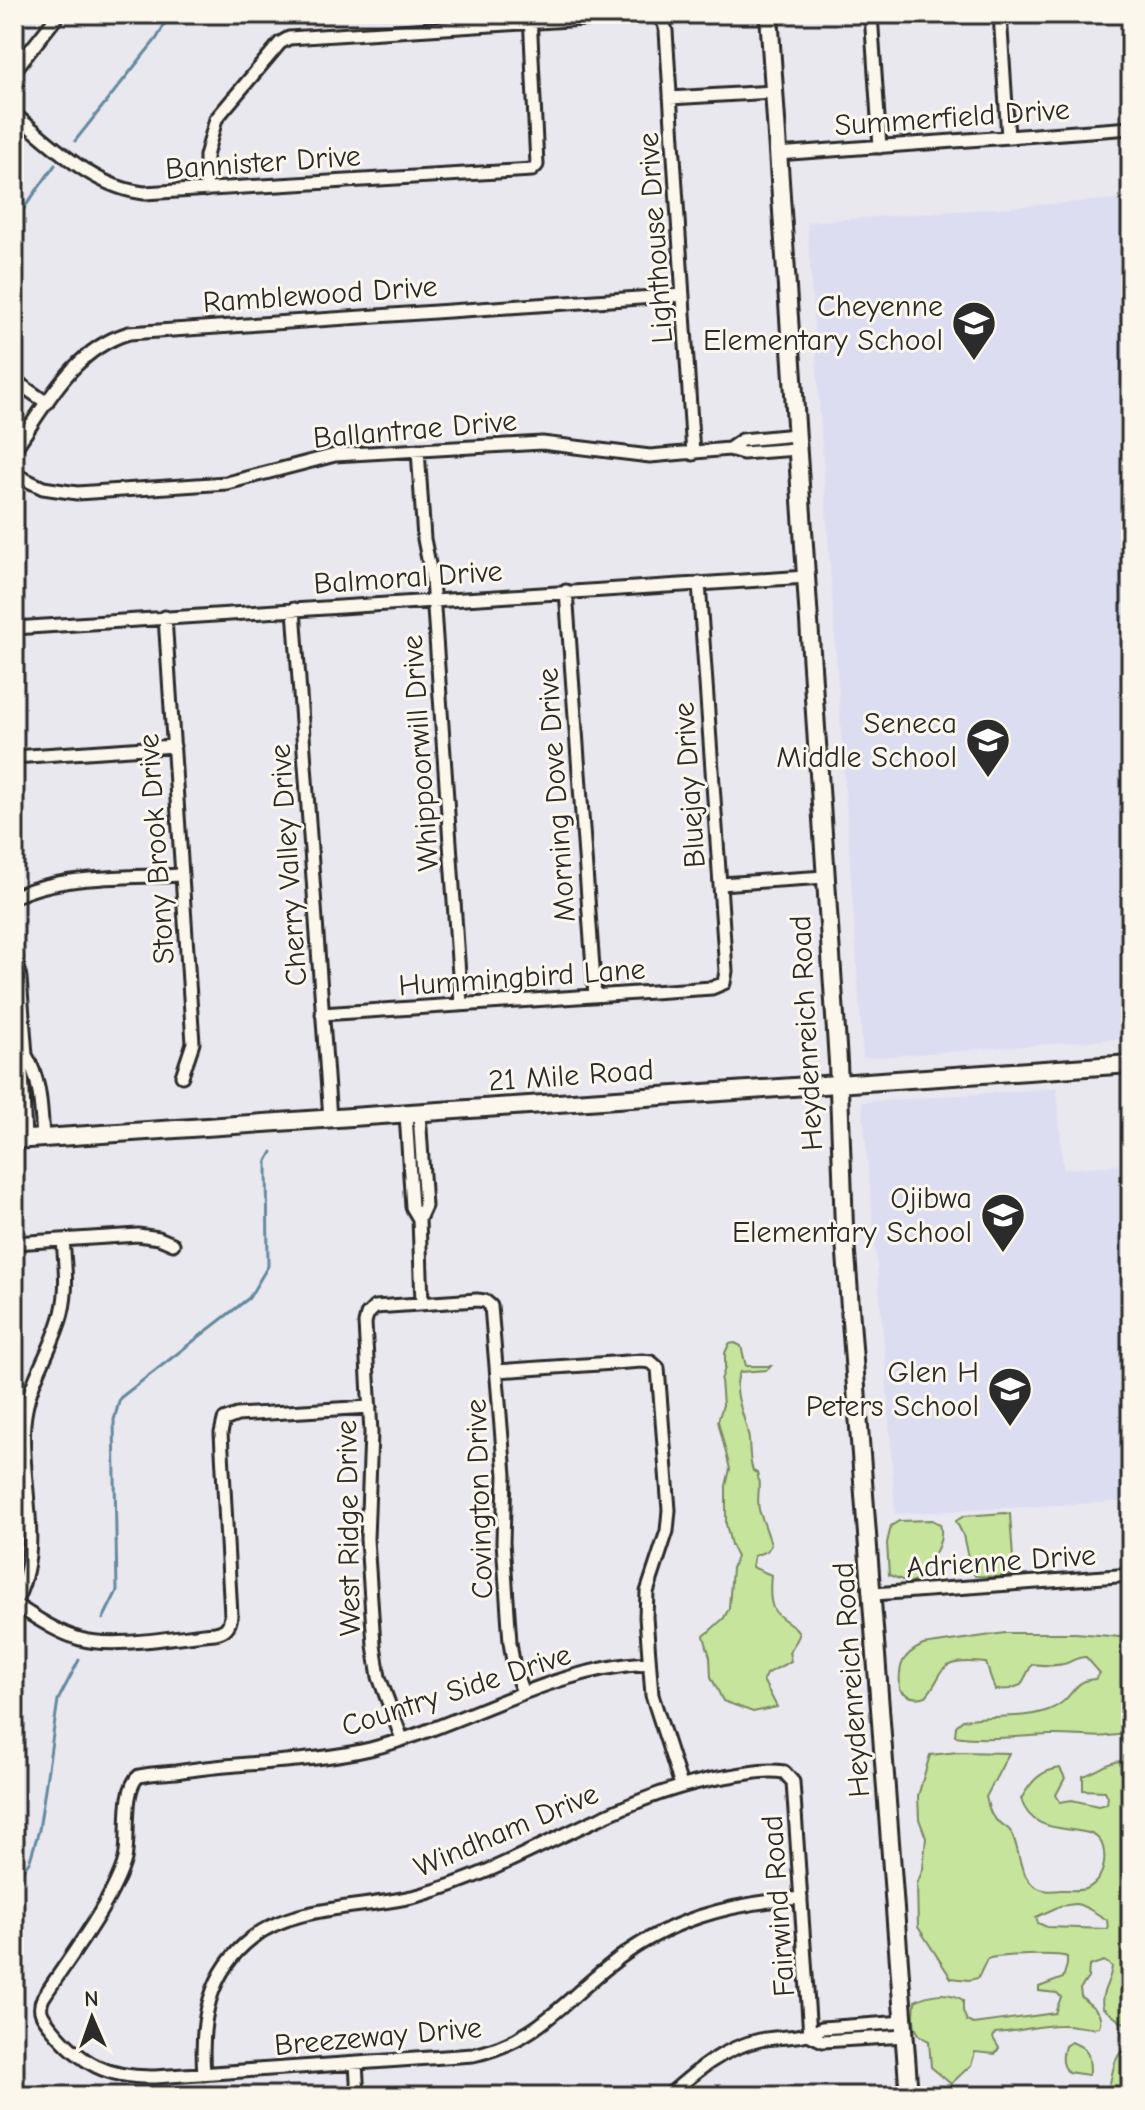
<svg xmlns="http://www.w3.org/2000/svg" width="1145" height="2110" font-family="'Comic Neue',sans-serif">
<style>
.built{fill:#dcddf1}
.green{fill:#c6e49c;stroke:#788864;stroke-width:2;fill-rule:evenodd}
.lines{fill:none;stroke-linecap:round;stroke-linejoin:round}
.stream{stroke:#658a9f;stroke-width:3}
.street-casing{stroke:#2b2b2b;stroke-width:17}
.secondary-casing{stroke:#2b2b2b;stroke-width:22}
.street{stroke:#fbf7ec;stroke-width:11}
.secondary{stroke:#fbf7ec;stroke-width:16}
.labels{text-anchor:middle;stroke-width:6;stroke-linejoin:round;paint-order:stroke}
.street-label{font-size:30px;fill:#2b2b2b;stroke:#fbf7ec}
.poi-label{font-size:30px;fill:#2b2b2b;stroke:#fbf7ec;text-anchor:end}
</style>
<rect width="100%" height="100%" fill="#e9e8ef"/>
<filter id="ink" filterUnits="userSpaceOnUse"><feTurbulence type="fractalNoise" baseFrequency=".0125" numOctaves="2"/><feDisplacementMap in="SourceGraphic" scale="16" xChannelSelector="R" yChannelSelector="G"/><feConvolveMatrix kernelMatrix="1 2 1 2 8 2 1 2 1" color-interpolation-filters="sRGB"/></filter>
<g filter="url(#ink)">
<!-- built -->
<path class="built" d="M 1131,198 L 1131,1038 L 863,1058 L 807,222 Z
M 1057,1088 L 1063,1169 L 1131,1164 L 1131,1501 L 895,1514 L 885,1355 L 862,1102 Z"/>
<!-- green -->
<path class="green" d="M 735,1343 L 741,1346 L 746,1366 L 771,1366 L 767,1370 L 740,1372 C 730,1392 747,1419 749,1440 C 750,1452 749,1459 753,1471 L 757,1473 C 762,1486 755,1501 760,1513 C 764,1524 768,1533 771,1545 L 767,1551 L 754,1556 L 752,1567 L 771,1575 C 770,1585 769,1598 773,1608 C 778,1620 799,1625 799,1635 C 798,1640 792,1647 789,1652 L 791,1661 L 766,1674 L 763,1680 L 777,1707 L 753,1712 L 723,1701 L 711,1677 L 710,1657 L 704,1636 L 724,1618 L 729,1608 L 732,1568 L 737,1557 L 731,1545 L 726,1524 L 726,1486 L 730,1469 L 718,1421 L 723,1405 L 721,1380 L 725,1368 L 725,1353 L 729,1344 Z
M 1005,1513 L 1010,1514 L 1014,1573 L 999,1577 L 975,1576 L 969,1562 L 963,1535 L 956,1521 L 964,1516 Z
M 932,1520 L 940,1524 C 946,1545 928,1562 918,1580 L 910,1583 L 889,1575 L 887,1543 L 891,1526 L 899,1521 Z
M 1005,1633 L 1076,1633 L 1131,1638 L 1131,1732 C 1100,1741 1080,1734 1050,1735 C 1018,1736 987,1741 955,1736 L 956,1726 L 963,1720 C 991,1714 1025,1720 1051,1709 C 1075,1699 1071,1680 1095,1679 L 1100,1673 L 1086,1657 C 1077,1657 1074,1660 1067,1663 C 1056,1667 1043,1665 1032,1664 L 1021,1685 L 1010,1689 L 995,1690 L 986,1663 C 972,1662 948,1659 941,1673 C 936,1681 933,1689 926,1696 C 915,1700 907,1697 900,1689 C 898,1665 902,1655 923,1645 Z
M 958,1752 L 1009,1753 L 986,1797 C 988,1804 989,1814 995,1819 C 1001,1826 1008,1825 1012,1834 C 1020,1850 1018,1872 1033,1885 C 1042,1892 1051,1891 1062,1890 C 1069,1890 1080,1891 1086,1889 C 1102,1882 1107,1863 1103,1847 C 1095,1816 1035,1846 1021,1799 C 1031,1782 1039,1771 1060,1768 L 1065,1778 L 1056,1795 L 1060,1802 L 1072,1800 L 1098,1806 L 1107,1804 L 1108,1797 L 1105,1791 L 1083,1790 L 1083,1776 C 1098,1772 1108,1761 1123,1761 L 1131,1770 L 1131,2023 L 1121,2022 L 1103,2008 C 1099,1993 1111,1982 1112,1966 L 1104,1961 L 1089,1966 L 1088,1978 L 1080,1989 L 1081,1996 C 1090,2007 1105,2011 1099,2027 C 1087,2030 1073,2024 1060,2025 C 1039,2025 1017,2032 995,2033 L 993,2038 L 999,2048 L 995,2054 L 975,2052 L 971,2065 L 951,2084 L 931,2067 L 929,2041 C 910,2033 914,2019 915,2001 C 930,1993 949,1991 963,2000 L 963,2011 L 967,2021 L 973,2024 L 1055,2013 L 1061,1997 L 1057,1993 L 1039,1991 L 1039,1987 L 1063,1978 L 1067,1965 L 1067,1957 C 1058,1953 999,1955 987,1959 L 978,1978 L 969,1980 L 951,1978 L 918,1927 L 917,1884 L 923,1869 L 926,1838 L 919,1819 L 918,1796 L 930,1755 ZM 1075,1904 C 1083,1904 1099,1915 1107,1920 L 1108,1929 L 1047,1927 L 1038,1923 L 1036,1917 L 1060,1906 Z
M 1071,2042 C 1088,2048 1090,2054 1090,2072 L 1088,2075 L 1068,2072 C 1061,2064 1062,2056 1065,2046 Z
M 1123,2050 L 1131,2053 L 1131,2096 L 1105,2096 C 1114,2081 1110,2062 1123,2050 Z"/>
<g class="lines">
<!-- stream -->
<path class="stream" d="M 75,141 L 157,38 L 170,14
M 14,278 L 19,215 L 55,165
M 103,1619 L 117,1591 L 114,1420 L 120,1398 L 249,1298 L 268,1266 L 267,1161 L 272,1152
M 14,1883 L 30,1860 L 39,1830 L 58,1700 L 79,1660"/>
<!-- street casing -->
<g class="street-casing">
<path id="street" d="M 871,14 L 880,147
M 1000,14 L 1008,137
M 14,71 L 59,14
M 670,98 L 773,92
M 14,114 C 53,145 92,187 144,193 L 532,170 L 537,165 L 530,14
M 777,154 L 1131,128
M 206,190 L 206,156 L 216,119 L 280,43 L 289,38 L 648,15 C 659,15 664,20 666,31 L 693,454
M 14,380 L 47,403
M 729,449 L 742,440 L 796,435
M 14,450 C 46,405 73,349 129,333 L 683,295
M 418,450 L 424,539 L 432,579 L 461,1004
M 14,474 L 43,488 L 77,493 L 227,483 L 335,455 L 542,443 L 650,456 L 729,449 L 743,453 L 797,449
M 566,591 L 595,996
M 294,609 L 330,1119
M 165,617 L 193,1043 L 182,1076
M 14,628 L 806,577
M 14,757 L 174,746
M 720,884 L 825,877
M 14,897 C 61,874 129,878 182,875
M 14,947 L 20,978 L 26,1055 L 22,1071 L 25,1139
M 322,1014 L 712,988 L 724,983 L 726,971 L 699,583
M 26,1055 C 41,1080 41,1109 43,1138
M 419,1113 L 425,1206 L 419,1219 L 422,1303
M 406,1114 L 412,1207 L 419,1219
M 63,1240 C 65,1265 68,1289 62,1313 C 52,1353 28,1379 24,1423 C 19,1484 46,1547 14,1604 C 35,1617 56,1632 80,1639 C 115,1649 177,1636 215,1633 C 226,1631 230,1626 231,1615 L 221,1433 L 224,1420 L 237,1415 L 370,1407
M 14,1243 L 138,1235 L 159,1238 L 173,1244
M 497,1371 L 642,1361 L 651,1362 L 658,1368 L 669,1510 L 667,1531 L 647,1592 L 646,1617 L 652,1695 L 681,1785
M 874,1594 L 1131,1575
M 649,1663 C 549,1668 465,1725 370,1749 C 306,1764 240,1761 176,1772 C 164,1773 151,1773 139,1776 C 122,1789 130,1837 125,1859 C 114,1900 67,1961 43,1998 C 37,2011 43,2017 51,2027 C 81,2064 107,2078 155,2077 L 473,2055 C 535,2042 562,2003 609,1966 C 665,1920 730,1903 801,1898
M 402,1739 L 379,1677 L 374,1645 L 367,1539 L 371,1433 L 365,1323 L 367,1315 L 375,1307 L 477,1300 L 485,1301 L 491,1306 L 505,1475 L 503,1542 L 510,1642 L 514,1668 L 523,1693
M 810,2035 L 823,2041 L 905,2036
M 356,2064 L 358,2096
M 204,2074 C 200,2022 208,1972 252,1938 C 295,1904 367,1909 420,1895 C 528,1865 618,1792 730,1776 C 748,1773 766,1769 784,1772 L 793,1782 L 810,2035
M 668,2096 C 696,2071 723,2048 760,2040 C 781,2036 803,2039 822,2028 L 904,2022"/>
</g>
<!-- secondary casing -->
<g class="secondary-casing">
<path id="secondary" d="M 769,14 L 838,1062 L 844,1227 L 909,2096
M 14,1140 L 1131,1064"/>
</g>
<!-- street -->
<use href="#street" class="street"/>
<!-- secondary -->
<use href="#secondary" class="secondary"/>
</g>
</g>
<!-- icons -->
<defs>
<g id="school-pin" transform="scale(2.3)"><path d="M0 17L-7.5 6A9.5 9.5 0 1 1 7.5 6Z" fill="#2b2b2b" stroke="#fbf7ec"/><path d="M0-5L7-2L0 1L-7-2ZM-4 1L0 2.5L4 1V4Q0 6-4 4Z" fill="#fff"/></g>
</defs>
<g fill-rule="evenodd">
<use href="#school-pin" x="974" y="323"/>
<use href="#school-pin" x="988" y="740"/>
<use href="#school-pin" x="1003" y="1215"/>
<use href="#school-pin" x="1010" y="1389"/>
</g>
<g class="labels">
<!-- street labels -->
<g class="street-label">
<text transform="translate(952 117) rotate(-4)" y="10">Summerfield Drive</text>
<text transform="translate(263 162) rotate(-4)" y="10">Bannister Drive</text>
<text transform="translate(655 238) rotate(-94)" y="10">Lighthouse Drive</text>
<text transform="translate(320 294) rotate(-4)" y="10">Ramblewood Drive</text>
<text transform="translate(415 429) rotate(-5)" y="10">Ballantrae Drive</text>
<text transform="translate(408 577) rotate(-4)" y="10">Balmoral Drive</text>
<text transform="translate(420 753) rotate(-94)" y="10">Whippoorwill Drive</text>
<text transform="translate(689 785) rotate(-94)" y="10">Bluejay Drive</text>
<text transform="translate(556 795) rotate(-94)" y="10">Morning Dove Drive</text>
<text transform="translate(156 849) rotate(-94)" y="10">Stony Brook Drive</text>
<text transform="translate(288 865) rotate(-94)" y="10">Cherry Valley Drive</text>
<text transform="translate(522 977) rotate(-4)" y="10">Hummingbird Lane</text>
<text transform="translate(806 1033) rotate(-93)" y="10">Heydenreich Road</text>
<text transform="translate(571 1075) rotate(-4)" y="10">21 Mile Road</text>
<text transform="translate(479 1499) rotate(-92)" y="10">Covington Drive</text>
<text transform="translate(348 1528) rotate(-91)" y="10">West Ridge Drive</text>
<text transform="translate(1001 1561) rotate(-4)" y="10">Adrienne Drive</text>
<text transform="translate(851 1680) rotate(-94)" y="10">Heydenreich Road</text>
<text transform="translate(456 1690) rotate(-18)" y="10">Country Side Drive</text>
<text transform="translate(506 1830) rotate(-23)" y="10">Windham Drive</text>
<text transform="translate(778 1906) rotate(-94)" y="10">Fairwind Road</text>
<text transform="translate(378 2036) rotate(-5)" y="10">Breezeway Drive</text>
</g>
<!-- poi labels -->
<g class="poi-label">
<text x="943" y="316">Cheyenne<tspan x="943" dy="34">Elementary School</tspan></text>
<text x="957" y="733">Seneca<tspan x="957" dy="34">Middle School</tspan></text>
<text x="972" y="1208">Ojibwa<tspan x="972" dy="34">Elementary School</tspan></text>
<text x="979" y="1382">Glen H<tspan x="979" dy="34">Peters School</tspan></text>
</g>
</g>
<!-- margin -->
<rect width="1145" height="2110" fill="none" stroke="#fbf7ec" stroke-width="48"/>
<rect x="24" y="24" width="1097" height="2062" fill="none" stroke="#2b2b2b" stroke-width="3" filter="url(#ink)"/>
<!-- north arrow -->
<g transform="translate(92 2018) rotate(358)" stroke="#fbf7ec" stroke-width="6" paint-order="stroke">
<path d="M0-6L14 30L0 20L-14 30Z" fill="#2b2b2b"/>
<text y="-12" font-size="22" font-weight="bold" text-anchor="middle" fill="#2b2b2b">N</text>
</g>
</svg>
